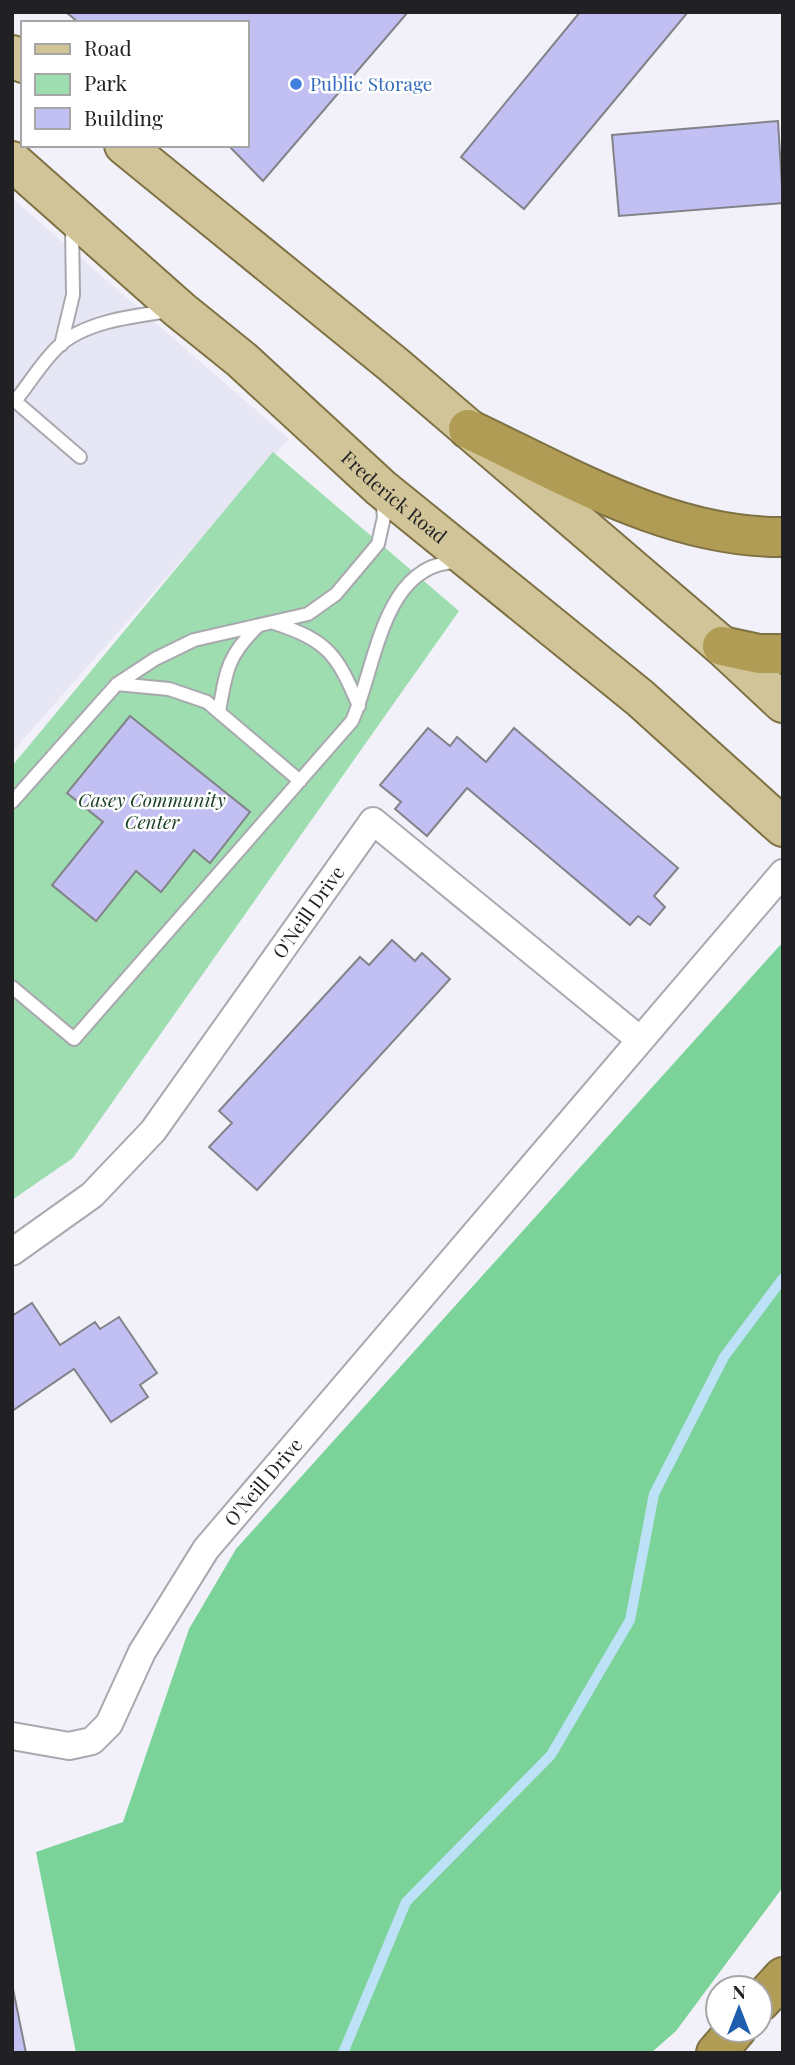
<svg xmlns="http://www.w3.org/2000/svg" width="795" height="2065" font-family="'Playfair Display',serif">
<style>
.built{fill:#e6e6f5}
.green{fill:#9dddb0}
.forest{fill:#7bd399}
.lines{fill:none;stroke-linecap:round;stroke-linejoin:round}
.stream{stroke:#bde1f6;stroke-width:10}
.building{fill:#c2c0f3;stroke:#828289;stroke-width:2}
.lane-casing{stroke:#a8a8af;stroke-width:16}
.street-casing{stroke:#a8a8af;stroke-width:30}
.primary-casing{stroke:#7e7143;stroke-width:42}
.highway-casing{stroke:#7e7143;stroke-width:42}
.lane{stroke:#fff;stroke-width:12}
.street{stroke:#fff;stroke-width:26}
.primary{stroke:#d0c498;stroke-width:38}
.highway{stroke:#b09c54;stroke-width:38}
.shop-dot{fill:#3f7fe0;stroke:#fff;stroke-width:2.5}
.labels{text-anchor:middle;stroke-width:5;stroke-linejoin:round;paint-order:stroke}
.shop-label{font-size:19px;fill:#366cbe;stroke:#fff;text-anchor:start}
.street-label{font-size:19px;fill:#212124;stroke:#fff}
.park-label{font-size:19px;font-style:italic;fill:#1d412a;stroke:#fff}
</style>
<rect width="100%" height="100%" fill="#f2f1f9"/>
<!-- built -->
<path class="built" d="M 12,198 L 289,439 L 12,752 Z"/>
<!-- green -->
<path class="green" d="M 273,452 L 459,611 L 73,1158 L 12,1200 L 12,766 Z"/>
<!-- forest -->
<path class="forest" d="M 783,942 L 783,1887 L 676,2031 L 651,2053 L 76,2053 L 36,1852 L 123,1822 L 189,1629 L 236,1549 Z"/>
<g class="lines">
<!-- stream -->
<path class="stream" d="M 343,2053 L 406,1902 L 551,1755 L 630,1620 L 654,1494 L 724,1357 L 783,1278"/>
</g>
<!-- building -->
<path class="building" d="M 66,12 L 408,12 L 263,181 L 228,145 L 247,145 L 247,23 L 79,23 Z
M 580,12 L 688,12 L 524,209 L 461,157 Z
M 778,121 L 783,203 L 619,216 L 612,135 Z
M 130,716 L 250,812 L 210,863 L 194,850 L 161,892 L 136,871 L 96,921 L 52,885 L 103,822 L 67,793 Z
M 428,728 L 450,746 L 457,737 L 486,762 L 514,728 L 678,868 L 654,896 L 665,907 L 650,925 L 638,916 L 630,925 L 467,788 L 427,836 L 395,809 L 401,802 L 380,785 Z
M 392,940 L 415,961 L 422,953 L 450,979 L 257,1190 L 209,1147 L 232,1123 L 219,1111 L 360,957 L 369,965 Z
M 32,1303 L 60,1345 L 95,1322 L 100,1329 L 119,1317 L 157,1373 L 140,1385 L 148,1397 L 111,1422 L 74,1369 L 12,1411 L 12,1316 Z
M 12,1984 L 26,2053 L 12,2053 Z"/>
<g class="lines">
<!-- lane casing -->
<g class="lane-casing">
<path id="lane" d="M 61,345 L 73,295 L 72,226
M 12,398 L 15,401 C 30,383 43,360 60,345 C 87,321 135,316 169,311
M 15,401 L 80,457
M 274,623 C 329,641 337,655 359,706
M 117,684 L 169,689 L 207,702 L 300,781
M 219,712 C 226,671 227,656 258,626
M 12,802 L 117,684 L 155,659 L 194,640 L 308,614 L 336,594 L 378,544 L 384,517 L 382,498
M 12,987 L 74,1039 L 352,721 C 376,668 382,562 458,562"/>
</g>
<!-- street casing -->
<g class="street-casing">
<g id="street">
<path id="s1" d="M 12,1252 L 92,1195 L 153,1131 L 373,821 L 639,1039"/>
<path id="s2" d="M 12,1736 L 69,1746 L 92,1741 L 109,1724 L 142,1652 L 206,1549 L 783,873"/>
</g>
</g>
<!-- primary casing -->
<g class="primary-casing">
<g id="primary">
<path d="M 12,55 L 23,63"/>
<path d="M 124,145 L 394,365 L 722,646 L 783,703"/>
<path id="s3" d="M 12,161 L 180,310 L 242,360 L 381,488 L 640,698 L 783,827"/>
</g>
</g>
<!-- highway casing -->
<g class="highway-casing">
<path id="highway" d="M 468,429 C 568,476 670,538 783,537
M 722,646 L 759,654 L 783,654
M 760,2002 L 783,1977
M 716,2053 L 736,2030"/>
</g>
<!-- lane -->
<use href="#lane" class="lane"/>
<!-- street -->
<use href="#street" class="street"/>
<!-- primary -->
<use href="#primary" class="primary"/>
<!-- highway -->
<use href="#highway" class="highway"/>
</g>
<!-- markers -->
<circle class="shop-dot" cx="296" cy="84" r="7"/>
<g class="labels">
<!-- shop labels -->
<g class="shop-label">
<text x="310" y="91">Public Storage</text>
</g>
<!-- street labels -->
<g class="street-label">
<text dy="7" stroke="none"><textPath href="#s3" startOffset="509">Frederick Road</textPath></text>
<text dy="7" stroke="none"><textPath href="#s1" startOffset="455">O'Neill Drive</textPath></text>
<text dy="7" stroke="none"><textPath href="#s2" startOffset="394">O'Neill Drive</textPath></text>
</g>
<!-- park labels -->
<g class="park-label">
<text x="152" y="807">Casey Community<tspan x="152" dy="22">Center</tspan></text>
</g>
</g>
<!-- border -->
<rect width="795" height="2065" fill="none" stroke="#212124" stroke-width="28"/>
<!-- legend -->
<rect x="21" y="21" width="228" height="126" fill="#ffffff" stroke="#a6a6a7" stroke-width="2"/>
<rect x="35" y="44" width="35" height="10" fill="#d0c498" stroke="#a6a6a7" stroke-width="2"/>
<text x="84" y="56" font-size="21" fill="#212124">Road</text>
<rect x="35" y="74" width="35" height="21" fill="#9dddb0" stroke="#a6a6a7" stroke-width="2"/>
<text x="84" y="91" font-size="21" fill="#212124">Park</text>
<rect x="35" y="108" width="35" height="21" fill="#c2c0f3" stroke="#a6a6a7" stroke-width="2"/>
<text x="84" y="126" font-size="21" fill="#212124">Building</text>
<!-- north arrow -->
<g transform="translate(739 2009)"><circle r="33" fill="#ffffff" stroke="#a6a6a7" stroke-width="2"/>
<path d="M0-5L12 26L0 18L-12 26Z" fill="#1f5dae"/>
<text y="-10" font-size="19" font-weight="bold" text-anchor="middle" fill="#212124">N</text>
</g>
</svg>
